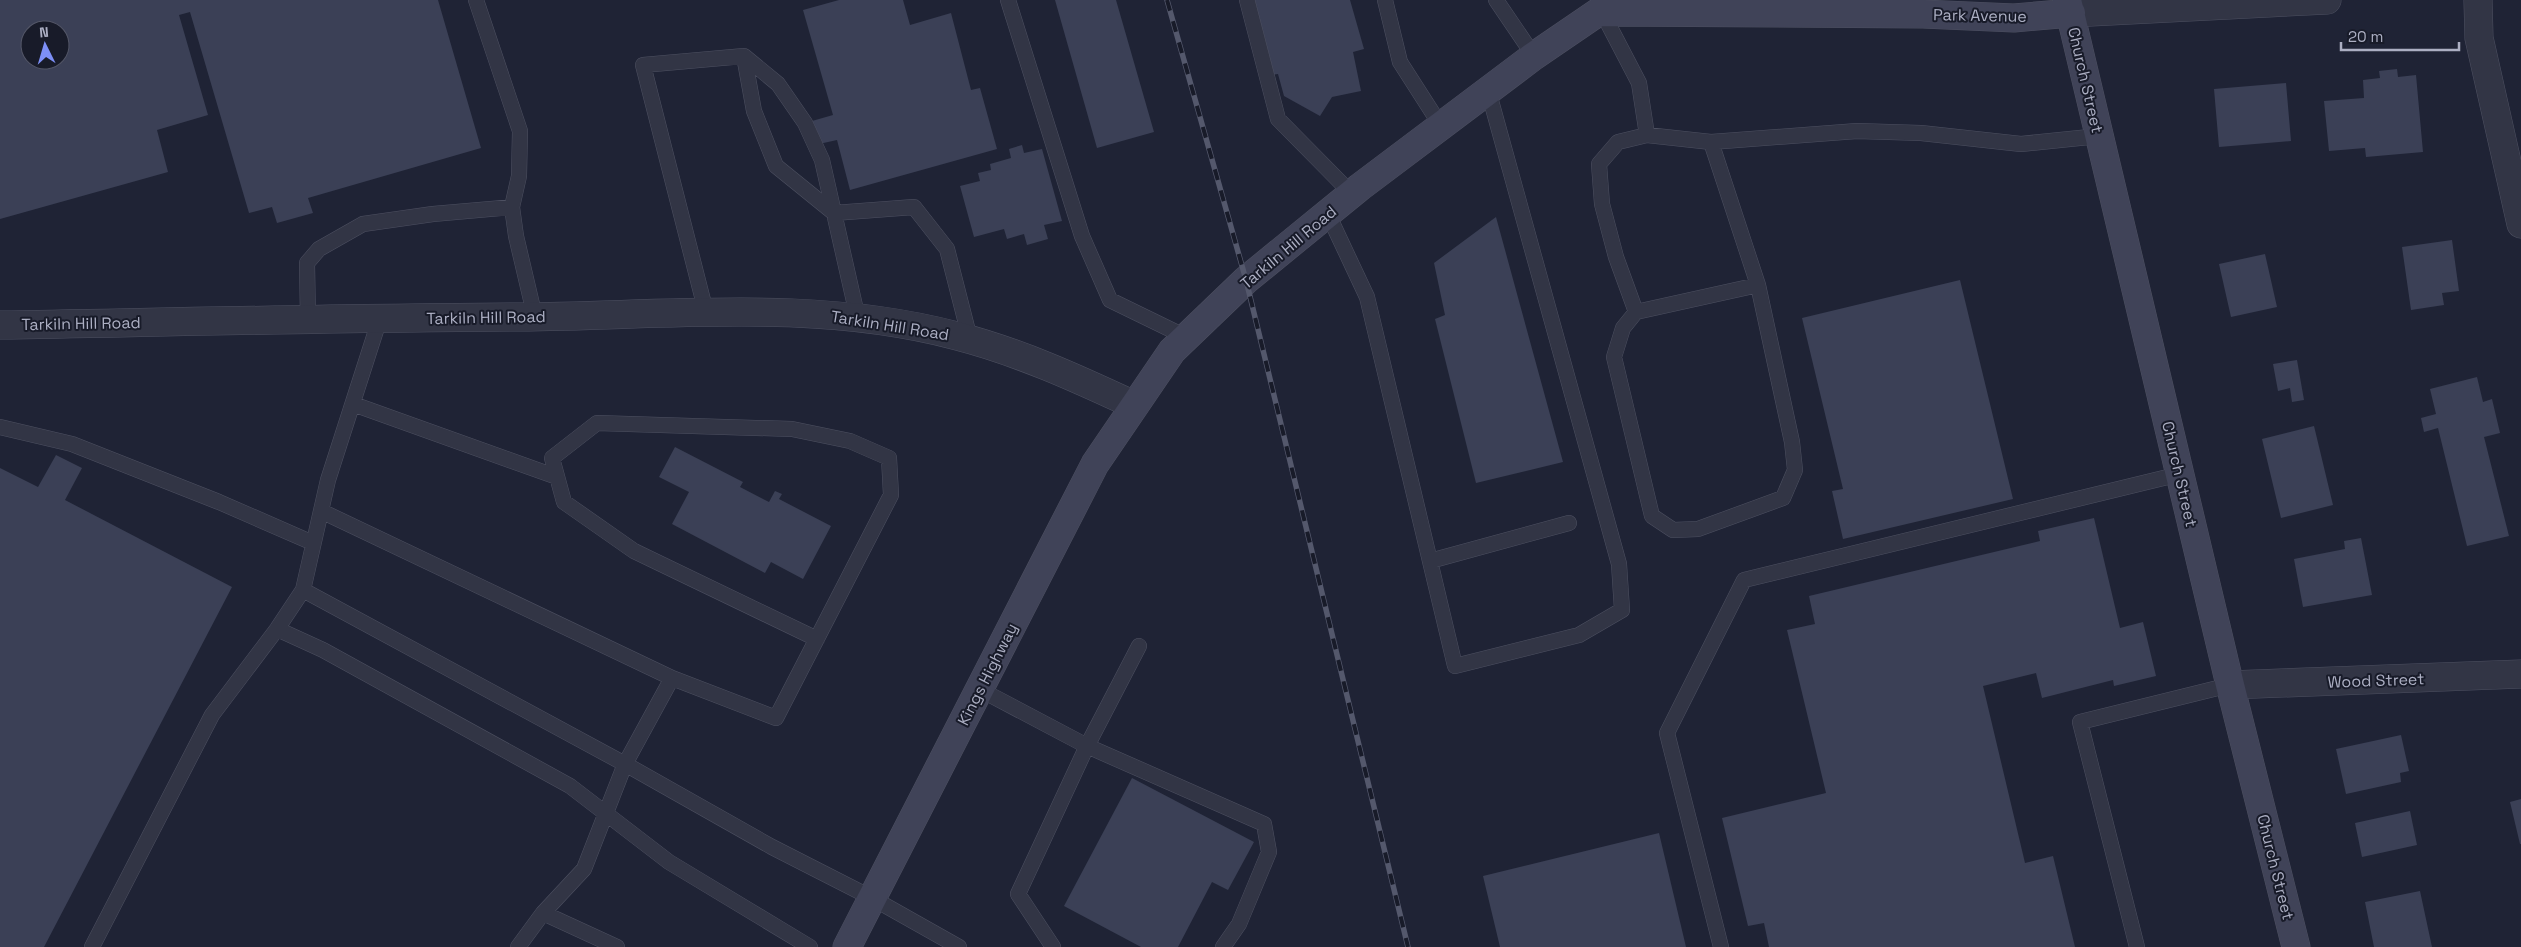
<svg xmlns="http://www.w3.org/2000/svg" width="2521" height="947" font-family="'Space Grotesk',sans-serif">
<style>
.building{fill:#3b4056;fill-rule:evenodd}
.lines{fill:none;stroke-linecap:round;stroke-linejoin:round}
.service-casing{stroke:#4d5061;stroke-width:16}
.minor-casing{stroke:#4d5061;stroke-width:29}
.tertiary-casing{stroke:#4d5061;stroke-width:29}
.secondary-casing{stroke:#4d5061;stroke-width:29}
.service{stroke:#323545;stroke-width:15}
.minor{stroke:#323545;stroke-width:28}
.tertiary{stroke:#323545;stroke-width:28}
.secondary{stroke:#404358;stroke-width:28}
.rail-casing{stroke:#54586c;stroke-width:5.5}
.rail{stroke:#181b29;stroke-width:4;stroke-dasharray:11;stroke-linecap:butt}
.labels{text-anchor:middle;stroke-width:4;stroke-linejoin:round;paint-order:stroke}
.street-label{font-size:16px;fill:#acafc3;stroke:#181b29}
</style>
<rect width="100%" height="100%" fill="#1f2335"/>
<!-- building -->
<path class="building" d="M 0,0 L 438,0 L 481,148 L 308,198 L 313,213 L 277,223 L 272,207 L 249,213 L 190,12 L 179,15 L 208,115 L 157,130 L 168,172 L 0,219 ZM 30,30 L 60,30 L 60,60 L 30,60 Z
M 839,0 L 903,0 L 910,25 L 951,13 L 971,90 L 980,88 L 997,149 L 850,190 L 837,140 L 819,144 L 812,121 L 833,115 L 803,10 Z
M 1055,0 L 1116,0 L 1154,132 L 1097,148 Z
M 1250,0 L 1350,0 L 1364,49 L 1353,52 L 1361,91 L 1332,97 L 1320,116 L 1284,96 L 1278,74 L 1270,75 Z
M 2397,69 L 2398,77 L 2416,75 L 2423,152 L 2366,157 L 2365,148 L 2329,151 L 2324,101 L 2364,98 L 2363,80 L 2380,78 L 2379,71 Z
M 2286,83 L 2291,141 L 2219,147 L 2214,89 Z
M 1022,145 L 1024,153 L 1042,149 L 1062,221 L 1044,225 L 1048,239 L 1027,245 L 1024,234 L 1007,239 L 1004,229 L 974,237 L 960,186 L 980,181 L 978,173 L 991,170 L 990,164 L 1011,158 L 1009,149 Z
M 1496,217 L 1563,462 L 1476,483 L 1435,319 L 1445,315 L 1434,263 Z
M 2452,240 L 2459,291 L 2442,293 L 2444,305 L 2411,310 L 2402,247 Z
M 2265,254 L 2277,307 L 2231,317 L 2219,264 Z
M 1960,280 L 2013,499 L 1843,539 L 1832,491 L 1843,489 L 1802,318 Z
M 2297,360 L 2304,400 L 2292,402 L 2290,388 L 2278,391 L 2273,364 Z
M 2477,377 L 2483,402 L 2492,399 L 2500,433 L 2484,437 L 2509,536 L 2467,546 L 2438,428 L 2424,432 L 2421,418 L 2436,414 L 2430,389 Z
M 2314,426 L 2333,505 L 2281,518 L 2262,439 Z
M 675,447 L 743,482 L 740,487 L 769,502 L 775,491 L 782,494 L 779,499 L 831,526 L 803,579 L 771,562 L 765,573 L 672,524 L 689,492 L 659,477 Z
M 56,455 L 82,468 L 65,500 L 232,587 L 44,947 L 0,947 L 0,468 L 38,487 Z
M 2094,518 L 2120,628 L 2143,622 L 2156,676 L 2114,686 L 2113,680 L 2042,698 L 2036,673 L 1983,686 L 2025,863 L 2053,856 L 2075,947 L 1769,947 L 1764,923 L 1748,926 L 1722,818 L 1826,793 L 1787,630 L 1815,624 L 1809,596 L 2040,541 L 2038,531 Z
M 2361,538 L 2372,595 L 2303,607 L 2294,559 L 2345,549 L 2344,541 Z
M 2401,735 L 2409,771 L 2400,773 L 2401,782 L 2346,794 L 2336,749 Z
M 1132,778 L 1254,842 L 1228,890 L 1212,882 L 1178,947 L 1141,947 L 1064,906 Z
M 2521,799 L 2521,844 L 2520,844 L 2510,802 Z
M 2410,811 L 2417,845 L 2362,857 L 2355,823 Z
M 1659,833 L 1686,947 L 1500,947 L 1483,876 Z
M 2420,891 L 2432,947 L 2374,947 L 2365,902 Z"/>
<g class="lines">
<!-- service casing -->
<g class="service-casing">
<path id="service" d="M 476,0 L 520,131 L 519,176 L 512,207
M 1008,0 L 1082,236 L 1110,300 L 1186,337
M 1247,0 L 1278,119 L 1352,194
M 1385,0 L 1400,62 L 1441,126
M 1496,0 L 1534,56
M 1602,12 L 1639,83 L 1647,135 L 1618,142 L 1599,164 L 1602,204 L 1616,257 L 1636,312 L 1758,285 L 1711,142 L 1647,135
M 744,56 L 778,84 L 805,123 L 822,160 L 834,213 L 914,207 L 947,249 L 970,339
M 1711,142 L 1857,131 L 1921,133 L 2021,144 L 2099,136
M 1328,214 L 1367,297 L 1455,666 L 1579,635 L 1622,610 L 1619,564 L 1488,90
M 706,312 L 643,65 L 744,56 L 754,111 L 776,166 L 834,213 L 858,319
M 1636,312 L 1623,328 L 1614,357 L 1652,516 L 1673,530 L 1698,529 L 1783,498 L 1795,470 L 1792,442 L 1758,285
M 308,319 L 307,263 L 319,249 L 363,224 L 433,214 L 512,207 L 516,236 L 535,317
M 353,404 L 557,477
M 0,427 L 72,444 L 219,502 L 313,543
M 321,511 L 672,678 L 625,764 L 584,869 L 543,913 L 617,947
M 1430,561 L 1569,523
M 303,590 L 625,764 L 772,847 L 872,898 L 959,947
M 277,629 L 323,650 L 570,786 L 669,862 L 810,947
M 672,678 L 776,718 L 891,495 L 889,458 L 850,441 L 792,429 L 597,423 L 552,458 L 564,502 L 634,551 L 817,639
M 979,689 L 1087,746 L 1139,646
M 92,947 L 212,715 L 277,629 L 303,590 L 328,480 L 380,318
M 518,947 L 543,913
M 1053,947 L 1018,894 L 1087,746 L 1264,824 L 1269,852 L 1239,924 L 1223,947
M 1721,947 L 1667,733 L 1744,580 L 2180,474
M 2137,947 L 2080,722 L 2230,685"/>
</g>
<!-- minor casing -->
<g class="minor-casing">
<path id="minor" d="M 2478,0 L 2479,38 L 2521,224
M 0,325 C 173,322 346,318 520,317 C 665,316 814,298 957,336 C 1019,352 1076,378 1134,405"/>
</g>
<!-- tertiary casing -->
<g class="tertiary-casing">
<path id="tertiary" d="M 2071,13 L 2327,0
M 2230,685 L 2521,674"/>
</g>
<!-- secondary casing -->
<g class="secondary-casing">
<path id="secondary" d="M 2067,0 L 2230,685 L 2296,947
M 1602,12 L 1923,14 L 2014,18 L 2071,13
M 847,947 L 1095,464 L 1172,351 L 1246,280 L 1360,187 L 1534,56 L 1616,0"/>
</g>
<!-- service -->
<use href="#service" class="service"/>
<!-- minor -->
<use href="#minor" class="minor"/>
<!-- tertiary -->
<use href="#tertiary" class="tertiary"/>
<!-- secondary -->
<use href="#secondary" class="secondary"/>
<!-- rail casing -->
<g class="rail-casing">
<path id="rail" d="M 1167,0 L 1246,280 L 1408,947"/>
</g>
<!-- rail -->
<use href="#rail" class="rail"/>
</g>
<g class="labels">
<!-- street labels -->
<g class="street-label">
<text transform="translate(1980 15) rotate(1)" y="6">Park Avenue</text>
<text transform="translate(2086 80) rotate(77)" y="6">Church Street</text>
<text transform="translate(1288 247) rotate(-40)" y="6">Tarkiln Hill Road</text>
<text transform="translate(486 317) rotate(-1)" y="6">Tarkiln Hill Road</text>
<text transform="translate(81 323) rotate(-1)" y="6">Tarkiln Hill Road</text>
<text transform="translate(890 325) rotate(9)" y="6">Tarkiln Hill Road</text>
<text transform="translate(2180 474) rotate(77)" y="6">Church Street</text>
<text transform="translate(987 674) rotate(-63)" y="6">Kings Highway</text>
<text transform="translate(2376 680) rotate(-2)" y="6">Wood Street</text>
<text transform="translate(2276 867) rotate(76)" y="6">Church Street</text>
</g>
</g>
<!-- north arrow -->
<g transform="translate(45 45) rotate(355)"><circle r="24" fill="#181b29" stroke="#535667"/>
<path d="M0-4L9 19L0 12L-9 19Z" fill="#7d8ff6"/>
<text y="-8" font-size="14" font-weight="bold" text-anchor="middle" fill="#acafc3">N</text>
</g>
<!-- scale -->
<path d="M2341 42v8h118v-8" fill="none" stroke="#acafc3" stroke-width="2.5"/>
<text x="2348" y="42" font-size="15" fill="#acafc3" stroke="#181b29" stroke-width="4" paint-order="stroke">20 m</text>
</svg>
